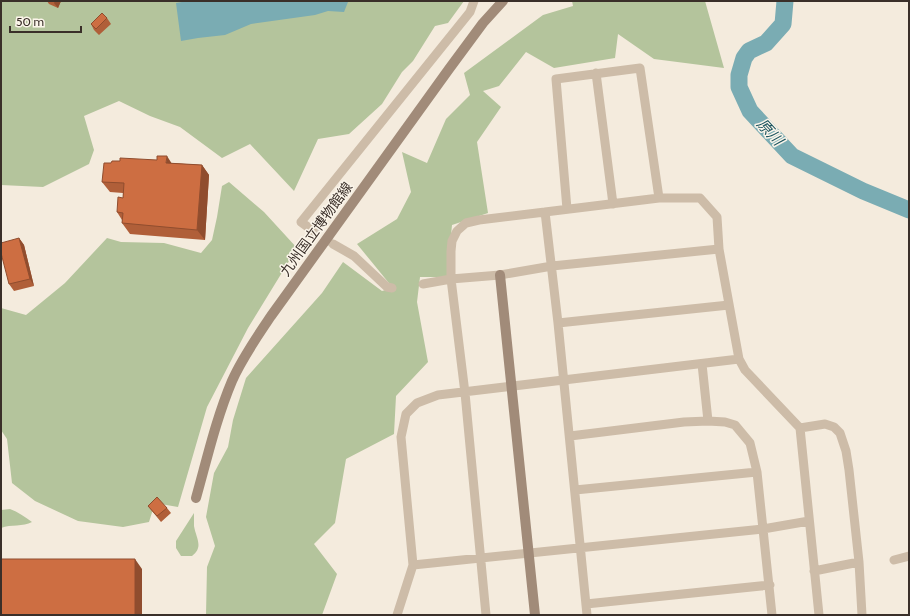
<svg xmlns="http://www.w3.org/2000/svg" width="910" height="616" font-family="Cabin,'Noto Sans JP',sans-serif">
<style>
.green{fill:#b4c49c}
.water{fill:#7aacb3}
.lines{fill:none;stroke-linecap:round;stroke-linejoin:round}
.river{stroke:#7aacb3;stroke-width:17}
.street-tunnel{stroke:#cfc5b9;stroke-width:9;stroke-dasharray:9 4.5;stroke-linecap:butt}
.street{stroke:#cdbca8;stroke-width:9}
.secondary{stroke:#a18b79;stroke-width:10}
.wall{fill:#b05f39}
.shaded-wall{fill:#904d2e}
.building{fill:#cd6e42;stroke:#904d2e}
.labels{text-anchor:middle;stroke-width:3;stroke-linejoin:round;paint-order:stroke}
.street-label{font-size:14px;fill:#3a2f29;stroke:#fbf5ea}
.water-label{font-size:15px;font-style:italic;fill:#1b545e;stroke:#fbf5ea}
</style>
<rect width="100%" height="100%" fill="#f4ebdd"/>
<!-- green -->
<path class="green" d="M 1,1 L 464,1 L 448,23 L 435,26 L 413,61 L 402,72 L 382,104 L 349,134 L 318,139 L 294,191 L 250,144 L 222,158 L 180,127 L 150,116 L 119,101 L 84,116 L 94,150 L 89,164 L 43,187 L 1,185 Z
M 572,1 L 705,1 L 724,68 L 654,59 L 618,34 L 615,58 L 554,68 L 526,52 L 499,86 L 483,91 L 501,107 L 477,142 L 488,213 L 452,225 L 447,277 L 420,277 L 417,302 L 428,362 L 396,396 L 394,434 L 346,459 L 335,523 L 314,544 L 337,574 L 322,615 L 206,615 L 207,567 L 215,546 L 206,517 L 214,473 L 228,447 L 233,420 L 246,378 L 322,293 L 343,262 L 382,291 L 393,288 L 357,244 L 397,219 L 411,192 L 402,152 L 427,163 L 446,119 L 470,95 L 464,73 L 543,15 L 573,6 Z
M 229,182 L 264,212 L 297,248 L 248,328 L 207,407 L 178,507 L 155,503 L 149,522 L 123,527 L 78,521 L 35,501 L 12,483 L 7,439 L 1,430 L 1,308 L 26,315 L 65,283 L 107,238 L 121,242 L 164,243 L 201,253 L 212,240 L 217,217 L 222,186 Z
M 10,509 C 18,512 25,517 32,522 C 23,527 11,524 1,528 L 1,510 Z
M 194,513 C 194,517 194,522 194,526 C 196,538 204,547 192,556 L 181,556 L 176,548 L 176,541 Z"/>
<!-- water -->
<path class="water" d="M 188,1 L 348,1 L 348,2 L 344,12 L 328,11 L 315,15 L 251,24 L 225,35 L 198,38 L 181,41 L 176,3 Z"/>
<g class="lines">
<!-- river -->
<path class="river" d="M 785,1 L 783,24 L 766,43 L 749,51 L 744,58 L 739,75 L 739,87 L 750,111 L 792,156 L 863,191 L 909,210"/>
<!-- street-tunnel -->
<path class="street-tunnel" d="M 312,230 L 332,243"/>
<!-- street -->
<path class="street" d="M 596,73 L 613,204
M 567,209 L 556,79 L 640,68 L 659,198
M 312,230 L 301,222 L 470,12 L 474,1
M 333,244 L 354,256 L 387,287 L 392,288
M 423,284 L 451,279 L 500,275 L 552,266 L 719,249
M 558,323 L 729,305
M 702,364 L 708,421
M 800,428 L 825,424 L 834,427 L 840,433 L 846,451 L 849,470 L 859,562 L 862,615
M 570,436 L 684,422 L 708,421 L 725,422 L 735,425 L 750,443 L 757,472 L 772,615
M 575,490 L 757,472
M 894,560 L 909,556
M 413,565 L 763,529 L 809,521
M 814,571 L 859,562
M 586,604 L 770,585
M 397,615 L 413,565 L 401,437 L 406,414 L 417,403 L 438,395 L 739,359
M 486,615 L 465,393 L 451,279 L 451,251 L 452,241 L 457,231 L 466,223 L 479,220 L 545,212
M 587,615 L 558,323 L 545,212 L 659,198 L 700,198 L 717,217 L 719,249 L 739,359 L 745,370 L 800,428 L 819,615"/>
<!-- secondary -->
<path class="secondary" d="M 500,275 L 535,615
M 196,498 C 207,459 216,419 232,381 C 242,358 257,337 271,316 L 449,69 L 483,23 L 503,1"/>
</g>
<!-- wall -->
<path class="wall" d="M 47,1 L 61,1 L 58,8 L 49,4 Z
M 107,18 L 111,24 L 99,35 L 94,30 L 91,24 Z
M 120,161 L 171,163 L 202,165 L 209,175 L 205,240 L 130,234 L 122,223 L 122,220 L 117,212 L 123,198 L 123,193 L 110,192 L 102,182 L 111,163 Z
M 19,238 L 24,245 L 34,286 L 14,291 L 9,284 Z
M 148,506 L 167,508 L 171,513 L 161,522 L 152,511 Z"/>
<!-- shaded-wall -->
<path class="shaded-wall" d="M 55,1 L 61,1 L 58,8 L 54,3 Z
M 167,156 L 174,167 L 166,163 Z
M 202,165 L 209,175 L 205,240 L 197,230 Z
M 19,238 L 24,245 L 34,286 L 30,279 Z
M 135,559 L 142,569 L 142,615 L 135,615 Z"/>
<!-- building -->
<path class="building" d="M 102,13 L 107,18 L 96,29 L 91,24 Z
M 157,156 L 167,156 L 166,163 L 202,165 L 197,230 L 122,223 L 123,213 L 117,212 L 118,197 L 123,198 L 124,183 L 102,182 L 104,163 L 111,163 L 112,161 L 120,161 L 120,158 L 157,160 Z
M 19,238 L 30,279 L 9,284 L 1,253 L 1,243 Z
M 157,497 L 167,508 L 157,516 L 148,506 Z
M 1,559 L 135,559 L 135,615 L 1,615 Z"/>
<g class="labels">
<!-- street labels -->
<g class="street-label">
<text transform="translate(316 229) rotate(-54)" y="5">九州国立博物館線</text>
</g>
<!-- water labels -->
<g class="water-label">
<text transform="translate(770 132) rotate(47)" y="5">原川</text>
</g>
</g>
<!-- border -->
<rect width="910" height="616" fill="none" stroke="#3a2f29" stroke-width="4"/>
<!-- scale -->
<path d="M10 26v6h71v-6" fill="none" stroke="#3a2f29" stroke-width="2"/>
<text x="16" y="26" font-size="12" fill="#3a2f29" stroke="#fbf5ea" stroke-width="3" paint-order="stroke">50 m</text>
</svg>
